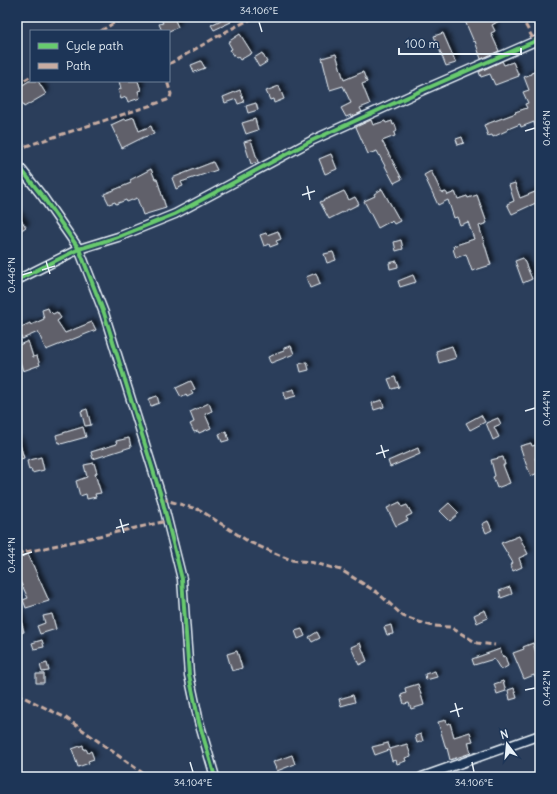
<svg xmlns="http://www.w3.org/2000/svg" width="557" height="794" font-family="Delius,sans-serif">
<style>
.building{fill:#61606b;stroke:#e8f1f8;filter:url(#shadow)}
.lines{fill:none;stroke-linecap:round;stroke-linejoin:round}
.minor-casing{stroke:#e8f1f8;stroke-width:11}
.minor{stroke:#1d3557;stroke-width:8}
.quiet{stroke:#c7aca2;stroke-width:3;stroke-dasharray:6 3;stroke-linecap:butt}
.cycleway-casing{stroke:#1d3557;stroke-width:6}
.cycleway{stroke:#67ca6e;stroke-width:4}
.ticks{fill:none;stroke:#e8f1f8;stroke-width:1.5}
.neatline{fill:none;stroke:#e8f1f8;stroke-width:1.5}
.ticks-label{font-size:10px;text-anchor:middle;fill:#e8f1f8}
</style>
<defs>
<filter id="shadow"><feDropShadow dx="3.5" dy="-3.5" stdDeviation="2" flood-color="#0009"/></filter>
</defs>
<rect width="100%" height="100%" fill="#2b3e5b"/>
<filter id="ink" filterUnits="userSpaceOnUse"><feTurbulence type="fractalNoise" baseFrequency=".025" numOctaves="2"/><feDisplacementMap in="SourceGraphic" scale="8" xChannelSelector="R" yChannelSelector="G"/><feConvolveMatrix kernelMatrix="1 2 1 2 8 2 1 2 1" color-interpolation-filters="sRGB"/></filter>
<g filter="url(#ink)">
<!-- building -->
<path class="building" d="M 160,17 L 168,17 L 169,20 L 174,18 L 178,27 L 169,31 L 162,31 L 159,24 L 163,23 Z
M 227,17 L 229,17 L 231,22 L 214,30 L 211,25 Z
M 477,17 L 506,17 L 492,25 L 495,31 L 491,33 L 499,51 L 481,59 L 475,41 L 474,42 L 465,21 Z
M 529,17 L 537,17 L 540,21 L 540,31 Z
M 443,33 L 456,63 L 446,66 L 434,36 Z
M 240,34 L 252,53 L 240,60 L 238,57 L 236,58 L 230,50 L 232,49 L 228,42 Z
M 262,53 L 267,62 L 259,67 L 254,58 Z
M 336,54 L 344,80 L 363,72 L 367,82 L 362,84 L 370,104 L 360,108 L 362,112 L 351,117 L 351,115 L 346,117 L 341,108 L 351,103 L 343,86 L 330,90 L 322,58 Z
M 201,61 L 205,68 L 194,72 L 191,65 Z
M 502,61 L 504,65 L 513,62 L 519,76 L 495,85 L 490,74 L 481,77 L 479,72 Z
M 540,70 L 540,137 L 538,138 L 534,122 L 521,127 L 520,124 L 508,129 L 508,130 L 493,137 L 492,135 L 488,136 L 484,125 L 516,113 L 515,112 L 527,108 L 525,104 L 528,103 L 523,92 L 529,90 L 524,77 L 531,74 L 531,73 Z
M 17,80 L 21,86 L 29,81 L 38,81 L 46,94 L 24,107 L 17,94 Z
M 119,81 L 138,81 L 141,90 L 138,91 L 140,98 L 128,102 L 126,97 L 121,99 L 118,90 L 121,89 Z
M 279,86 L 284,99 L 274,103 L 273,99 L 270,100 L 266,91 Z
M 240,90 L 244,102 L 238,104 L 236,99 L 225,103 L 223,97 Z
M 256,103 L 258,110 L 248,113 L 246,106 Z
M 134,117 L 139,131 L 151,126 L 154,134 L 144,137 L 122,148 L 111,125 L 124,119 L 125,120 Z
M 255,119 L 258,130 L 246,134 L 242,123 Z
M 371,120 L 373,125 L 385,121 L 386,123 L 392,121 L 393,125 L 395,124 L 397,131 L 394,133 L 395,136 L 382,141 L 402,179 L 394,183 L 377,151 L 368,154 L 356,127 Z
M 462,137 L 464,143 L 458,145 L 456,139 Z
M 251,140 L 258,162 L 251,164 L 244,142 Z
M 331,154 L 337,169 L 325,174 L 319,159 Z
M 213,162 L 217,170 L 181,182 L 183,186 L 176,189 L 172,178 Z
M 151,169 L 155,179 L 157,179 L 166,208 L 143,215 L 137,198 L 127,202 L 126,200 L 116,204 L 115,202 L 109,204 L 104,194 L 131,183 L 130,180 Z
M 431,171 L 442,193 L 446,192 L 448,195 L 455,192 L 458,199 L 467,196 L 468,198 L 477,195 L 487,223 L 479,226 L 491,265 L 472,271 L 466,254 L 456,258 L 453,249 L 454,249 L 453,246 L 474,239 L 468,222 L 460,225 L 457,217 L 454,218 L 448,200 L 438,205 L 424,175 Z
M 515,183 L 520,198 L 540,190 L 540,201 L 512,214 L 507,204 L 514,201 L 509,185 Z
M 382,189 L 400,221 L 394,224 L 392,221 L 390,223 L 389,222 L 378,228 L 364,201 L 375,196 L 374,194 Z
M 344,191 L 349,200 L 355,197 L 359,204 L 329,219 L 320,202 Z
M 17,214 L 26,227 L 17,233 Z
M 278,231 L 281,239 L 276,241 L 278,244 L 270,247 L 269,244 L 264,246 L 260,235 L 266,233 L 267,235 Z
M 401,240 L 403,249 L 396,251 L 394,242 Z
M 333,252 L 336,260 L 327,263 L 324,254 Z
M 523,258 L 532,279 L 523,283 L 515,261 Z
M 397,261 L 398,267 L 390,269 L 389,263 Z
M 316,273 L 320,284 L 310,288 L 306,277 Z
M 413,275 L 416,282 L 400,287 L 398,281 Z
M 48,308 L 50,313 L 51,312 L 53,314 L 57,312 L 61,318 L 57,321 L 65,333 L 92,322 L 96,330 L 46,350 L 38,332 L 22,339 L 17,329 L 30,323 L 31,325 L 44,319 L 42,310 Z
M 28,341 L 33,357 L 37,356 L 40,365 L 23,371 L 17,352 L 17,346 Z
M 291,346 L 294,354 L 271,363 L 270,362 L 268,357 L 284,351 L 284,348 Z
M 452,346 L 456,358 L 439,363 L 436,351 Z
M 307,362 L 309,370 L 301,372 L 299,364 Z
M 395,377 L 399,387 L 392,389 L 388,379 Z
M 191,381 L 195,389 L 191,391 L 193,394 L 187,397 L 186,394 L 181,397 L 176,388 Z
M 294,389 L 296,396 L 285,399 L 284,392 Z
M 157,396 L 159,403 L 151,406 L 148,399 Z
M 382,400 L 384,407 L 374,410 L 372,403 Z
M 209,403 L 212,411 L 205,414 L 211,428 L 199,433 L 198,431 L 194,432 L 190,424 L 194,422 L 190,412 Z
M 87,409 L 91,425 L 85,426 L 81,411 Z
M 481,415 L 485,422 L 470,430 L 466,423 Z
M 498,418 L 501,424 L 494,427 L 499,437 L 493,440 L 486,423 Z
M 83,427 L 86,437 L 61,444 L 60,442 L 58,443 L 56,435 Z
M 226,431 L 229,440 L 222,442 L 219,434 Z
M 129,438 L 131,447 L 93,459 L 91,452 L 117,444 L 116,441 Z
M 17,441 L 19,441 L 24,458 L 17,460 Z
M 531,443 L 532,446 L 536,445 L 539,457 L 535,458 L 540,469 L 540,472 L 531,476 L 526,464 L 520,446 Z
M 418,448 L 420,454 L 390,467 L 388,461 Z
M 41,457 L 44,470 L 32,473 L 31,469 L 29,470 L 27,461 Z
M 503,457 L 505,465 L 503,465 L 510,483 L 497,488 L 493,477 L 495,476 L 491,460 Z
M 94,463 L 97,473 L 95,474 L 101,493 L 95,494 L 96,497 L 87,499 L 86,494 L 80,496 L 76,481 L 87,477 L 84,465 Z
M 400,502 L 402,507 L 407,505 L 412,514 L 406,517 L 408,520 L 396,526 L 387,508 Z
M 449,503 L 459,513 L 450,521 L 440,511 Z
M 488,521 L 492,530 L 486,533 L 482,524 Z
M 519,536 L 528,554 L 519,558 L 522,567 L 513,571 L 510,565 L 513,563 L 501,543 Z
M 28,554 L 49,601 L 26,608 L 23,600 L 28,598 L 17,575 L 17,559 Z
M 510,587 L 512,594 L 501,598 L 499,591 Z
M 485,610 L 488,618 L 477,623 L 474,615 Z
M 19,613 L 24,632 L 17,634 L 17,614 Z
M 52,614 L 56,629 L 40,634 L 37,626 L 45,623 L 43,616 Z
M 391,625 L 393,634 L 387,635 L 384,627 Z
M 302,629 L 305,636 L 298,639 L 295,631 Z
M 317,632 L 320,638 L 312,642 L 309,637 Z
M 42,640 L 44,647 L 34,649 L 32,643 Z
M 360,643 L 367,661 L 359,665 L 351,647 Z
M 533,643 L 538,659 L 540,659 L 540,689 L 534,675 L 524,679 L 513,653 L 524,649 L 523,647 Z
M 500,649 L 503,657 L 505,656 L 508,666 L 501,670 L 494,659 L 474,665 L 472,659 Z
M 237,651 L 242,668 L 232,671 L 227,654 Z
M 47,663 L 49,671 L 42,672 L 40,665 Z
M 435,671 L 437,677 L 426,680 L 425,674 Z
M 36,674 L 44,674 L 44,683 L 36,683 Z
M 503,681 L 506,691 L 497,694 L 494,684 Z
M 418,684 L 424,705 L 411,709 L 409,703 L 404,704 L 401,695 L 406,693 L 405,688 Z
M 514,688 L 517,698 L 510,700 L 508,690 Z
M 353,695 L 355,702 L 341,706 L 339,699 Z
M 446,720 L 447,724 L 450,723 L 454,737 L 470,732 L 473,741 L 468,742 L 471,753 L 450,760 L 447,748 L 446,749 L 438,722 Z
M 421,734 L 423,741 L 417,743 L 415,736 Z
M 388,743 L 390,749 L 407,744 L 411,756 L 405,758 L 406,761 L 397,764 L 396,760 L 392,761 L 389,750 L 375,755 L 372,747 Z
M 83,745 L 84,750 L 86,749 L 88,753 L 91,751 L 94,759 L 88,761 L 89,763 L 78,767 L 72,749 Z
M 292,755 L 295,764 L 277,771 L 273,762 Z"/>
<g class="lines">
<!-- minor casing -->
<g class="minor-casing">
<path id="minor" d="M 17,164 L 43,197 L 79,249 L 104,313 L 162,499 L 182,579 L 189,675 L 199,722 L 215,777
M 17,280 L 79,249 L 118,237 L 175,214 L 313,140 L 423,90 L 540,39
M 422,777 L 540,735"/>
</g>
<!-- minor -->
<use href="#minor" class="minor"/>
<!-- quiet -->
<path class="quiet" d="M 521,17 L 535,42
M 101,31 L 112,24 L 127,17
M 169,64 L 227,31 L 255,17
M 17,85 L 31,76
M 17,149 L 167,100 L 170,98 L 171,94 L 167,81
M 162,499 L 200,510 L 249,542 L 291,560 L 310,562 L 341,570 L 378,593 L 403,616 L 419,622 L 433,626 L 450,627 L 477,643 L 495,645
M 17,554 L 167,521
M 17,694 L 66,718 L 144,774 L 151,777"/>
<!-- cycleway casing -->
<g class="cycleway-casing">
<path id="cycleway" d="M 17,164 L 43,197 L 79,249 L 104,313 L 162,499 L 182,579 L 189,675 L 199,722 L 215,777
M 17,280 L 79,249 L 118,237 L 175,214 L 313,140 L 423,90 L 540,39"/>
</g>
<!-- cycleway -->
<use href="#cycleway" class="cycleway"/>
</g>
</g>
<!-- ticks -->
<path class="ticks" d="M 259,22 L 262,32M 525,131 L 535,128M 307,186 L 310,200M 302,195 L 315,191M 46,261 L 50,274M 42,270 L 55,266M 22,275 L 32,272M 525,411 L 535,408M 381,445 L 385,458M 376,454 L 389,450M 120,519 L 124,533M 116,528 L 129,524M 22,555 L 32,552M 525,690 L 535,688M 455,703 L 459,717M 450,712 L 463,708M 190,762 L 193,772M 472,762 L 474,772"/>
<!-- margin -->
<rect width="557" height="794" fill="none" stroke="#1d3557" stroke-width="44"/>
<!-- legend -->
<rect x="30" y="30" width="140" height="52" fill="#1d3557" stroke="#6e8097"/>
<rect x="38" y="43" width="20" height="6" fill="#67ca6e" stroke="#6e8097"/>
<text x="66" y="50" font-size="12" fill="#e8f1f8">Cycle path</text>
<rect x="38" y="63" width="20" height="6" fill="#c7aca2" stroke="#6e8097"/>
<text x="66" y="70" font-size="12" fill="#e8f1f8">Path</text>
<!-- north arrow -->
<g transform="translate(507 744) rotate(344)" stroke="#1d3557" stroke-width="3" paint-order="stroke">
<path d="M0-3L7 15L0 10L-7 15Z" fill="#e8f1f8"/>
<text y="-6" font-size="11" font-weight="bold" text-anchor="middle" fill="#e8f1f8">N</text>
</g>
<!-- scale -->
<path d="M399 48v6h122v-6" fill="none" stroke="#e8f1f8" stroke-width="2"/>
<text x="405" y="48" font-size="12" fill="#e8f1f8" stroke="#1d3557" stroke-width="3" paint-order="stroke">100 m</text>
<rect x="22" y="22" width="513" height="750" class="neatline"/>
<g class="ticks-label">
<text x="259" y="14">34.106°E</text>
<text transform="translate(546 128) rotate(-90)" y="4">0.446°N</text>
<text transform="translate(11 275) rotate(-90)" y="4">0.446°N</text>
<text transform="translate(546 408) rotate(-90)" y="4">0.444°N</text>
<text transform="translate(11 555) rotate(-90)" y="4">0.444°N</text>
<text transform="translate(546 688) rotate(-90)" y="4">0.442°N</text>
<text x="193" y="786">34.104°E</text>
<text x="474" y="786">34.106°E</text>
</g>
</svg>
